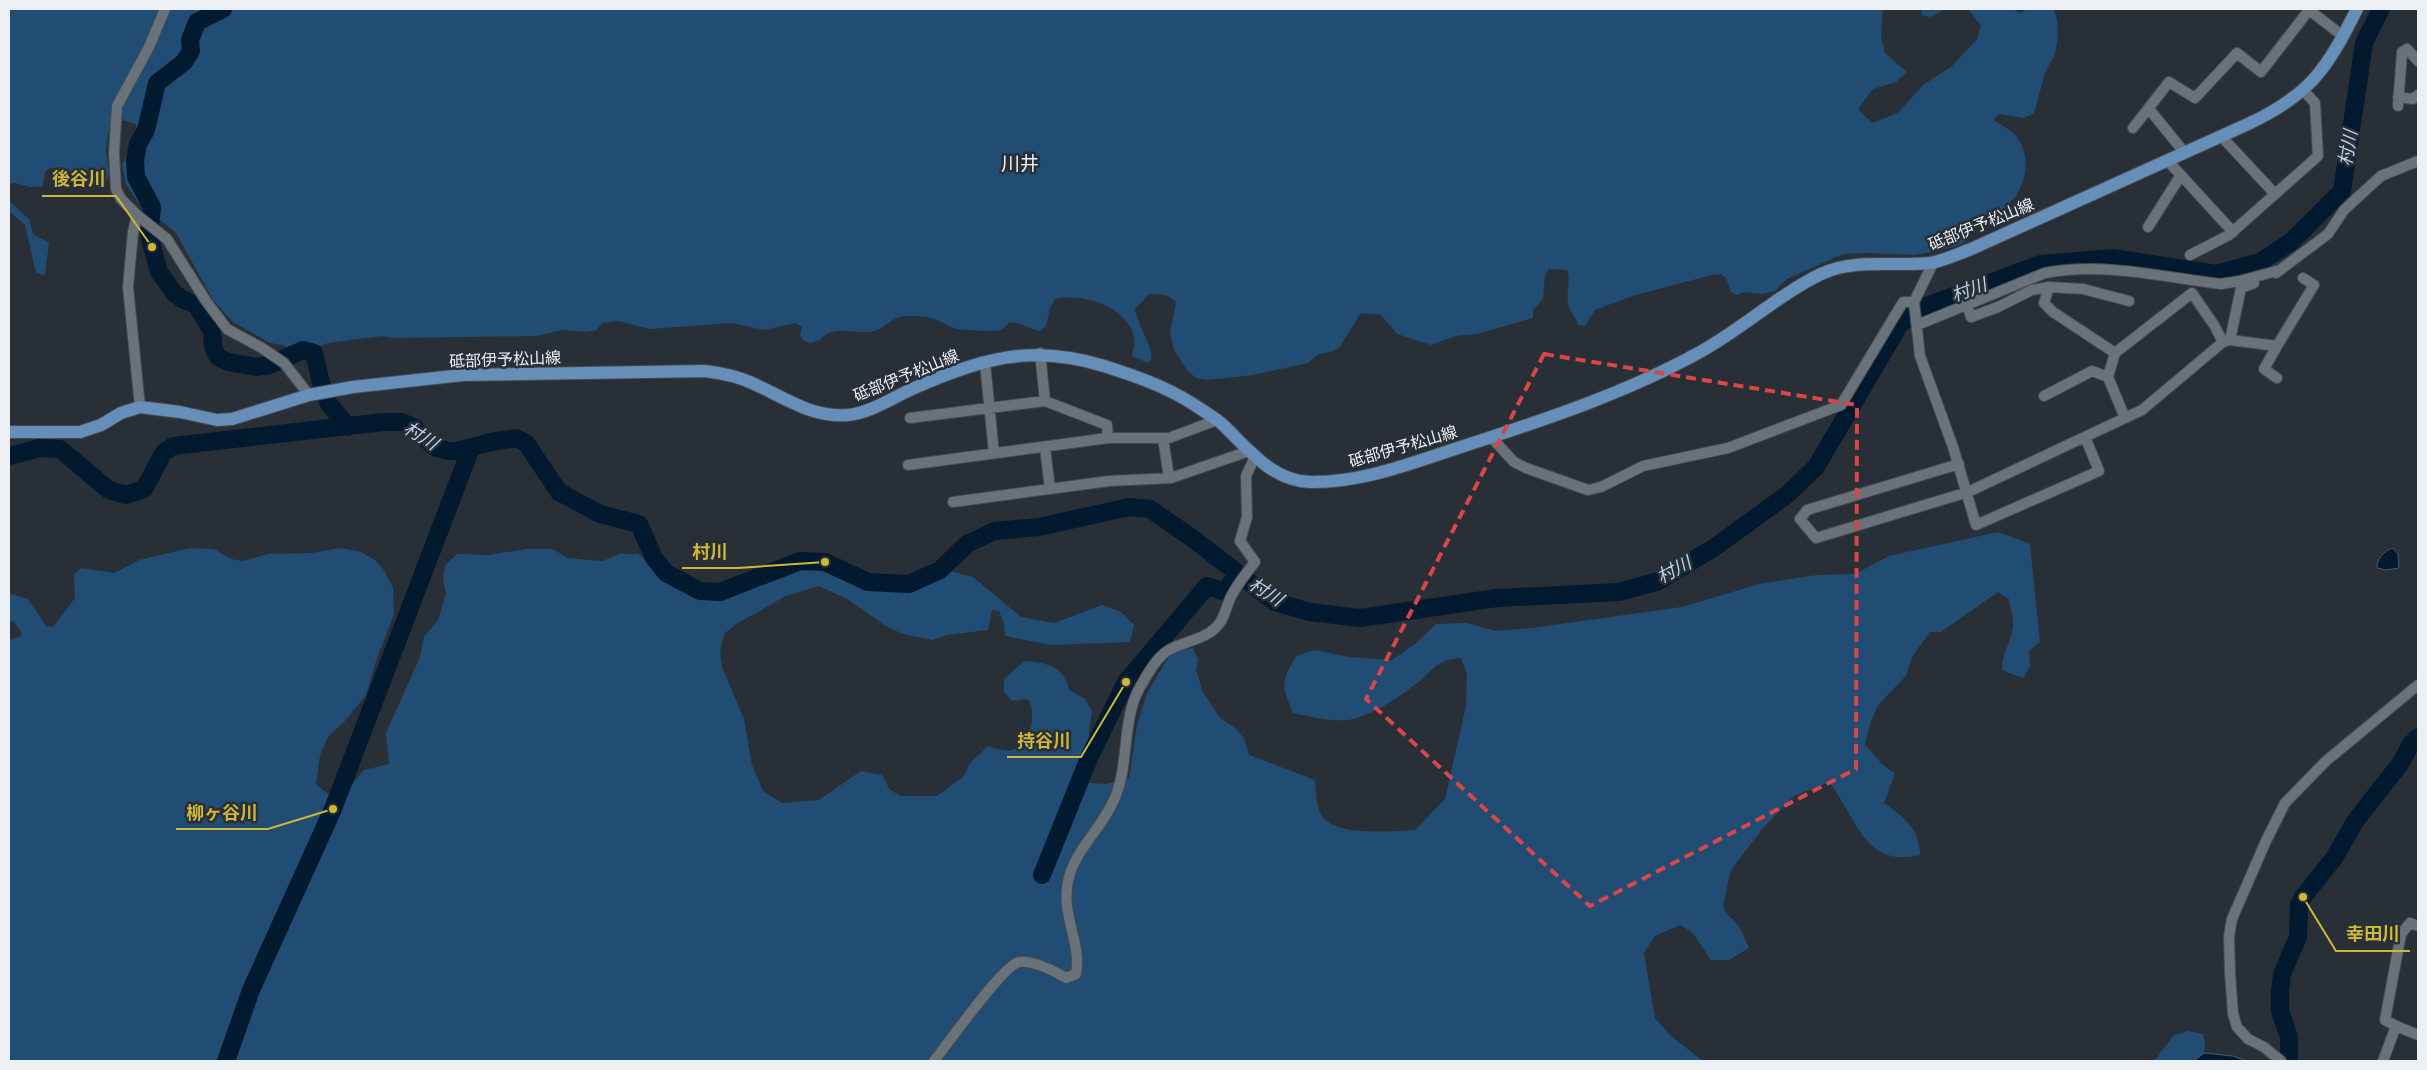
<svg xmlns="http://www.w3.org/2000/svg" width="2427" height="1070" font-family="Arial,'Noto Sans JP',sans-serif">
<style>
.green{fill:#214c74}
.water{fill:#021a30;stroke:#485a6b}
.lines{fill:none;stroke-linecap:round;stroke-linejoin:round}
.river{stroke:#021a30;stroke-width:18}
.minor-casing{stroke:#464b51;stroke-width:12}
.major-casing{stroke:#464b51;stroke-width:14}
.minor{stroke:#697179;stroke-width:10}
.major{stroke:#658fb8;stroke-width:12}
.marked{fill:none;stroke:#d94647;stroke-width:4;stroke-dasharray:10 6;stroke-linejoin:round}
.labels{text-anchor:middle;stroke-width:5;stroke-linejoin:round;paint-order:stroke}
.street-label{font-size:16px;fill:#ecf0f5;stroke:#292f36}
.water-label{font-size:18px;font-style:italic;fill:#bad5f1;stroke:#292f36}
.quarter-label{font-size:19px;fill:#ecf0f5;stroke:#292f36}
.leader{fill:none;stroke:#ceb837;stroke-width:2}
.callout-dot{fill:#ceb837;stroke:#292f36;stroke-width:2}
.callout-label{font-size:18px;text-anchor:middle;font-weight:bold;fill:#ceb837;stroke:#292f36;stroke-width:5;stroke-linejoin:round;paint-order:stroke}
</style>
<rect width="100%" height="100%" fill="#292f36"/>
<!-- green -->
<path class="green" d="M 9,9 L 1883,9 L 1881,36 L 1885,53 L 1907,72 L 1896,82 L 1873,89 L 1858,109 L 1872,123 L 1898,113 L 1923,85 L 1952,66 L 1977,39 L 1981,26 L 1968,9 L 2012,9 L 2020,13 L 2028,9 L 2053,9 L 2057,19 L 2058,36 L 2055,54 L 2045,73 L 2034,113 L 2023,118 L 1998,114 L 1994,120 C 2001,125 2011,130 2016,136 C 2036,161 2023,201 1996,213 C 1988,217 1978,219 1970,222 L 1967,241 L 1954,247 L 1915,255 L 1867,253 L 1843,254 L 1787,279 L 1775,291 L 1763,294 L 1744,292 L 1737,295 L 1731,292 L 1726,278 L 1721,274 L 1712,275 L 1632,296 L 1595,310 L 1585,326 L 1578,325 C 1576,316 1569,312 1568,303 C 1566,291 1571,281 1567,270 L 1549,269 L 1545,275 L 1543,298 L 1533,311 L 1533,318 L 1477,334 L 1456,336 L 1431,345 L 1397,334 L 1381,315 L 1361,313 L 1339,348 L 1331,352 L 1319,354 L 1308,363 L 1253,375 L 1208,380 L 1196,378 L 1187,370 L 1174,350 L 1170,333 L 1176,302 C 1169,294 1159,294 1149,294 L 1135,309 C 1138,326 1150,341 1152,358 L 1148,363 L 1132,356 C 1133,350 1135,342 1134,336 C 1125,306 1084,293 1055,299 L 1050,308 L 1046,326 L 1040,331 C 1028,329 1022,323 1009,322 C 1007,325 1004,329 1001,330 C 999,332 959,330 956,329 C 945,324 935,318 924,317 C 916,316 904,315 897,318 C 886,322 882,331 870,332 C 852,333 832,325 820,340 L 811,343 L 804,341 L 800,336 L 802,327 L 795,323 L 764,330 L 732,323 L 650,329 L 618,321 L 602,323 L 597,330 L 587,332 L 563,330 L 536,336 L 394,338 L 383,336 L 328,343 L 299,355 L 283,345 L 270,343 L 233,322 L 213,300 L 176,233 L 137,201 L 126,184 L 122,165 L 137,132 L 136,124 L 122,120 L 110,125 L 106,149 L 109,174 L 106,182 L 61,181 L 56,169 L 50,168 L 45,172 L 43,186 L 30,187 L 15,183 L 9,184 Z
M 1921,9 L 1945,9 L 1930,17 L 1922,15 Z
M 9,201 L 29,219 L 33,234 L 49,243 L 45,275 L 36,273 L 25,225 L 9,211 Z
M 1998,532 L 2030,544 L 2040,642 L 2029,651 L 2030,666 L 2023,678 L 2002,670 C 2001,655 2011,643 2013,627 C 2014,618 2010,607 2009,599 L 1998,592 L 1941,632 L 1930,632 L 1912,657 L 1906,676 L 1878,705 L 1870,724 L 1865,744 L 1881,763 L 1895,774 L 1884,803 C 1904,817 1920,829 1920,855 C 1864,869 1856,816 1829,782 L 1794,796 L 1764,827 L 1731,870 L 1723,906 L 1728,915 L 1739,926 L 1749,948 L 1729,960 L 1711,960 L 1692,932 L 1680,925 L 1655,936 L 1644,953 L 1655,1018 L 1671,1036 L 1703,1061 L 9,1061 L 9,640 L 21,636 L 21,631 L 14,622 L 9,621 L 9,593 L 28,599 L 46,626 L 53,627 L 75,598 L 74,574 L 81,568 L 114,573 L 139,560 L 190,548 L 214,549 L 231,559 L 243,561 L 268,554 L 312,553 L 340,548 L 361,552 L 375,560 L 384,570 L 393,588 L 394,614 L 376,661 L 366,695 L 345,721 L 328,737 L 320,755 L 316,784 L 328,794 L 350,787 L 364,770 L 389,764 L 386,733 L 420,657 L 424,637 L 438,620 L 446,594 L 443,579 L 445,565 L 457,554 L 488,555 L 527,549 L 552,549 L 568,558 L 602,561 L 620,554 L 638,554 L 649,561 L 662,580 L 698,597 L 719,599 L 770,581 L 802,566 L 827,568 L 864,584 L 918,586 L 930,579 L 950,571 L 973,577 L 1021,617 L 1054,623 L 1102,605 L 1121,612 L 1134,625 L 1130,642 L 1051,645 L 1005,636 L 1004,624 L 999,611 L 992,610 L 988,630 L 947,635 L 933,640 L 903,634 L 886,626 L 847,599 L 819,586 L 786,596 L 738,623 L 725,633 L 720,650 L 722,667 L 744,719 L 752,765 L 763,791 L 782,803 L 819,800 L 861,771 L 882,775 L 890,790 L 901,796 L 937,796 L 964,776 L 970,763 L 988,746 C 995,748 1005,752 1012,750 C 1031,745 1037,714 1028,699 L 1012,701 L 1004,692 L 1004,679 L 1024,661 C 1046,663 1064,665 1069,690 L 1084,698 L 1092,711 L 1089,732 L 1089,783 L 1106,784 L 1129,778 L 1137,725 L 1147,693 L 1172,651 L 1193,648 L 1198,660 L 1196,670 L 1203,692 L 1220,718 L 1235,728 L 1244,738 L 1249,755 L 1315,780 C 1316,790 1316,809 1323,817 C 1337,837 1393,831 1415,830 L 1445,799 L 1466,706 L 1467,674 L 1461,658 C 1437,660 1437,666 1420,681 C 1402,695 1379,711 1357,718 C 1340,724 1310,717 1293,713 C 1281,685 1281,683 1296,656 L 1315,650 L 1349,657 L 1392,660 L 1415,644 L 1436,624 L 1467,623 L 1496,631 L 1532,628 L 1682,607 L 1759,584 L 1817,575 L 1855,574 L 1889,556 Z
M 2188,1031 L 2203,1034 L 2205,1042 L 2204,1053 L 2194,1061 L 2154,1061 L 2174,1035 Z"/>
<!-- water -->
<path class="water" d="M 2393,548 L 2398,554 L 2399,568 L 2386,570 L 2377,568 C 2376,559 2385,550 2393,548 Z
M 2204,1053 L 2233,1056 L 2247,1061 L 2194,1061 Z"/>
<g class="lines">
<!-- river -->
<path class="river" d="M 223,9 L 197,22 L 190,40 L 191,51 L 184,62 L 157,83 L 146,130 L 138,144 L 135,160 L 136,177 L 152,207 L 149,235 L 159,272 L 175,294 L 184,300 L 196,305 L 212,331 L 213,347 L 218,357 L 228,362 L 256,367 L 269,365 L 303,350 L 314,353 L 321,383 L 329,404 L 348,427
M 9,456 L 40,448 L 60,449 L 109,490 L 126,495 L 144,489 L 164,452 L 173,446 L 383,422 L 402,422 L 415,428 L 434,447 L 448,451 L 457,451 L 491,442 L 516,438 L 526,443 L 559,492 L 600,514 L 639,524 L 654,558 L 666,573 L 700,591 L 720,592 L 800,561 L 825,562 L 868,582 L 909,584 L 940,570 L 967,544 L 994,531 L 1039,527 L 1129,507 L 1150,509 L 1192,538 L 1275,602 L 1310,612 L 1360,618 L 1497,598 L 1619,592 L 1659,581 L 1715,547 L 1788,494 L 1816,467 L 1900,324 L 1924,307 L 2041,264 L 2113,258 L 2216,274 L 2260,262 L 2292,241 L 2342,191 L 2364,43 L 2381,9
M 1042,875 L 1089,758 L 1126,682 L 1207,586 L 1225,592 L 1237,574
M 226,1061 L 251,990 L 333,809 L 471,448
M 2284,1061 L 2289,1057 L 2289,1037 L 2280,1011 L 2280,992 L 2282,974 L 2298,937 L 2299,905 L 2303,897 L 2334,858 L 2356,820 L 2400,764 L 2411,744 L 2418,737"/>
<!-- minor casing -->
<g class="minor-casing">
<path id="minor" d="M 165,9 L 149,47 L 117,106 L 114,153 L 116,189 L 121,199 L 137,215 L 167,239 L 206,301 L 227,329 L 262,348 L 284,363 L 309,395
M 2398,97 L 2413,99 L 2418,95
M 2398,106 L 2402,52 L 2407,49 L 2418,61
M 2149,109 L 2184,152
M 2133,128 L 2169,82 L 2195,98 L 2237,53 L 2261,72 L 2309,10 L 2343,36
M 2221,136 L 2275,194
M 2167,160 L 2233,232
M 137,215 L 133,232 L 128,287 L 140,407
M 2148,227 L 2181,175
M 2190,255 L 2229,235 L 2318,156 L 2315,103 L 2304,91
M 1933,263 L 1914,302 L 1920,356 L 1953,447 L 1976,525 L 2099,471 L 2085,437
M 2276,273 L 2328,234 L 2344,210 L 2381,176 L 2418,161
M 2049,287 L 2044,303 L 2053,312 L 2115,353
M 1967,305 L 1971,317 L 1998,307 L 2032,290 L 2049,287 L 2083,289 L 2129,301
M 1917,325 L 2045,273 C 2104,262 2162,277 2221,284 L 2240,281 L 2280,270
M 2230,340 L 2241,288 L 2254,283
M 1040,353 L 1045,401
M 985,363 L 994,453
M 2277,378 L 2264,369 L 2277,346
M 2044,396 L 2092,371 L 2108,377
M 910,418 L 1045,401 L 1107,425 L 1108,438
M 2125,418 L 2108,377 L 2115,353 L 2192,293 L 2214,325 L 2223,342
M 1491,437 L 1514,462 L 1526,468 L 1588,490 L 1601,487 L 1643,466 L 1728,448 L 1841,405 L 1903,302 L 1914,302
M 1163,438 L 1169,478
M 1045,448 L 1050,489
M 1959,464 L 1807,510 L 1800,519 L 1816,538 L 1968,492 L 2142,410 L 2223,342 L 2230,340 L 2277,346 L 2314,285 L 2303,278
M 908,465 L 1108,438 L 1169,438 L 1217,420
M 953,502 L 1109,481 L 1171,478 L 1249,451
M 2396,1026 L 2385,1020 L 2401,934 L 2410,923 L 2418,926
M 934,1061 C 947,1045 1003,965 1019,962 C 1033,960 1054,971 1066,978 L 1076,974 C 1082,942 1059,912 1069,877 C 1077,847 1105,825 1116,795 C 1130,759 1121,715 1143,682 C 1148,673 1159,655 1169,650 C 1184,641 1208,639 1219,624 C 1226,615 1227,602 1233,593 C 1239,582 1247,572 1255,562 L 1240,541 L 1247,517 L 1246,476 L 1255,457
M 2281,1061 L 2264,1047 L 2248,1039 L 2237,1027 L 2233,1014 L 2230,973 L 2229,936 L 2232,919 L 2266,841 L 2285,803 L 2326,761 L 2418,685
M 2383,1061 L 2396,1026 L 2418,1035"/>
</g>
<!-- major casing -->
<g class="major-casing">
<path id="major" d="M 9,432 L 80,432 L 101,425 L 121,413 L 140,407 L 180,412 L 217,420 L 232,419 L 309,395 L 353,387 L 463,375 L 705,371 C 721,373 737,376 752,383 C 784,397 811,418 848,415 C 870,413 892,398 912,389 C 980,359 1031,343 1104,366 C 1135,376 1165,386 1193,404 C 1202,410 1212,416 1221,423 C 1247,447 1271,481 1310,482 C 1363,483 1414,462 1464,446 C 1544,420 1626,393 1700,352 C 1742,329 1778,295 1821,274 C 1854,258 1895,267 1930,263 C 1943,261 1957,254 1969,250 L 2248,124 C 2310,95 2327,69 2357,9"/>
</g>
<!-- minor -->
<use href="#minor" class="minor"/>
<!-- major -->
<use href="#major" class="major"/>
</g>
<!-- marked area -->
<path class="marked" d="M 1544,354 L 1857,405 L 1856,769 L 1590,906 L 1366,699 Z"/>
<g class="labels">
<!-- street labels -->
<g class="street-label">
<text transform="translate(1981 224) rotate(-22)" y="6">砥部伊予松山線</text>
<text transform="translate(505 359) rotate(-2)" y="6">砥部伊予松山線</text>
<text transform="translate(906 375) rotate(-22)" y="6">砥部伊予松山線</text>
<text transform="translate(1403 446) rotate(-16)" y="6">砥部伊予松山線</text>
</g>
<!-- water labels -->
<g class="water-label">
<text transform="translate(2348 148) rotate(-81)" y="6">村川</text>
<text transform="translate(1969 290) rotate(-20)" y="6">村川</text>
<text transform="translate(421 436) rotate(32)" y="6">村川</text>
<text transform="translate(1674 570) rotate(-28)" y="6">村川</text>
<text transform="translate(1266 592) rotate(32)" y="6">村川</text>
</g>
<!-- quarter labels -->
<g class="quarter-label">
<text x="1020" y="170">川井</text>
</g>
</g>
<!-- callouts -->
<path class="leader" d="M152 247L116 196H42M825 562L738 568H682M1126 682L1081 757H1007M333 809L268 829H176M2303 897L2336 951H2410"/>
<g class="callout-dot">
<circle cx="152" cy="247" r="5"/>
<circle cx="825" cy="562" r="5"/>
<circle cx="1126" cy="682" r="5"/>
<circle cx="333" cy="809" r="5"/>
<circle cx="2303" cy="897" r="5"/>
</g>
<g class="callout-label">
<text x="79" y="185">後谷川</text>
<text x="710" y="558">村川</text>
<text x="1044" y="747">持谷川</text>
<text x="222" y="819">柳ヶ谷川</text>
<text x="2373" y="940">幸田川</text>
</g>
<!-- border -->
<rect width="2427" height="1070" fill="none" stroke="#ecf0f5" stroke-width="20"/>
</svg>
